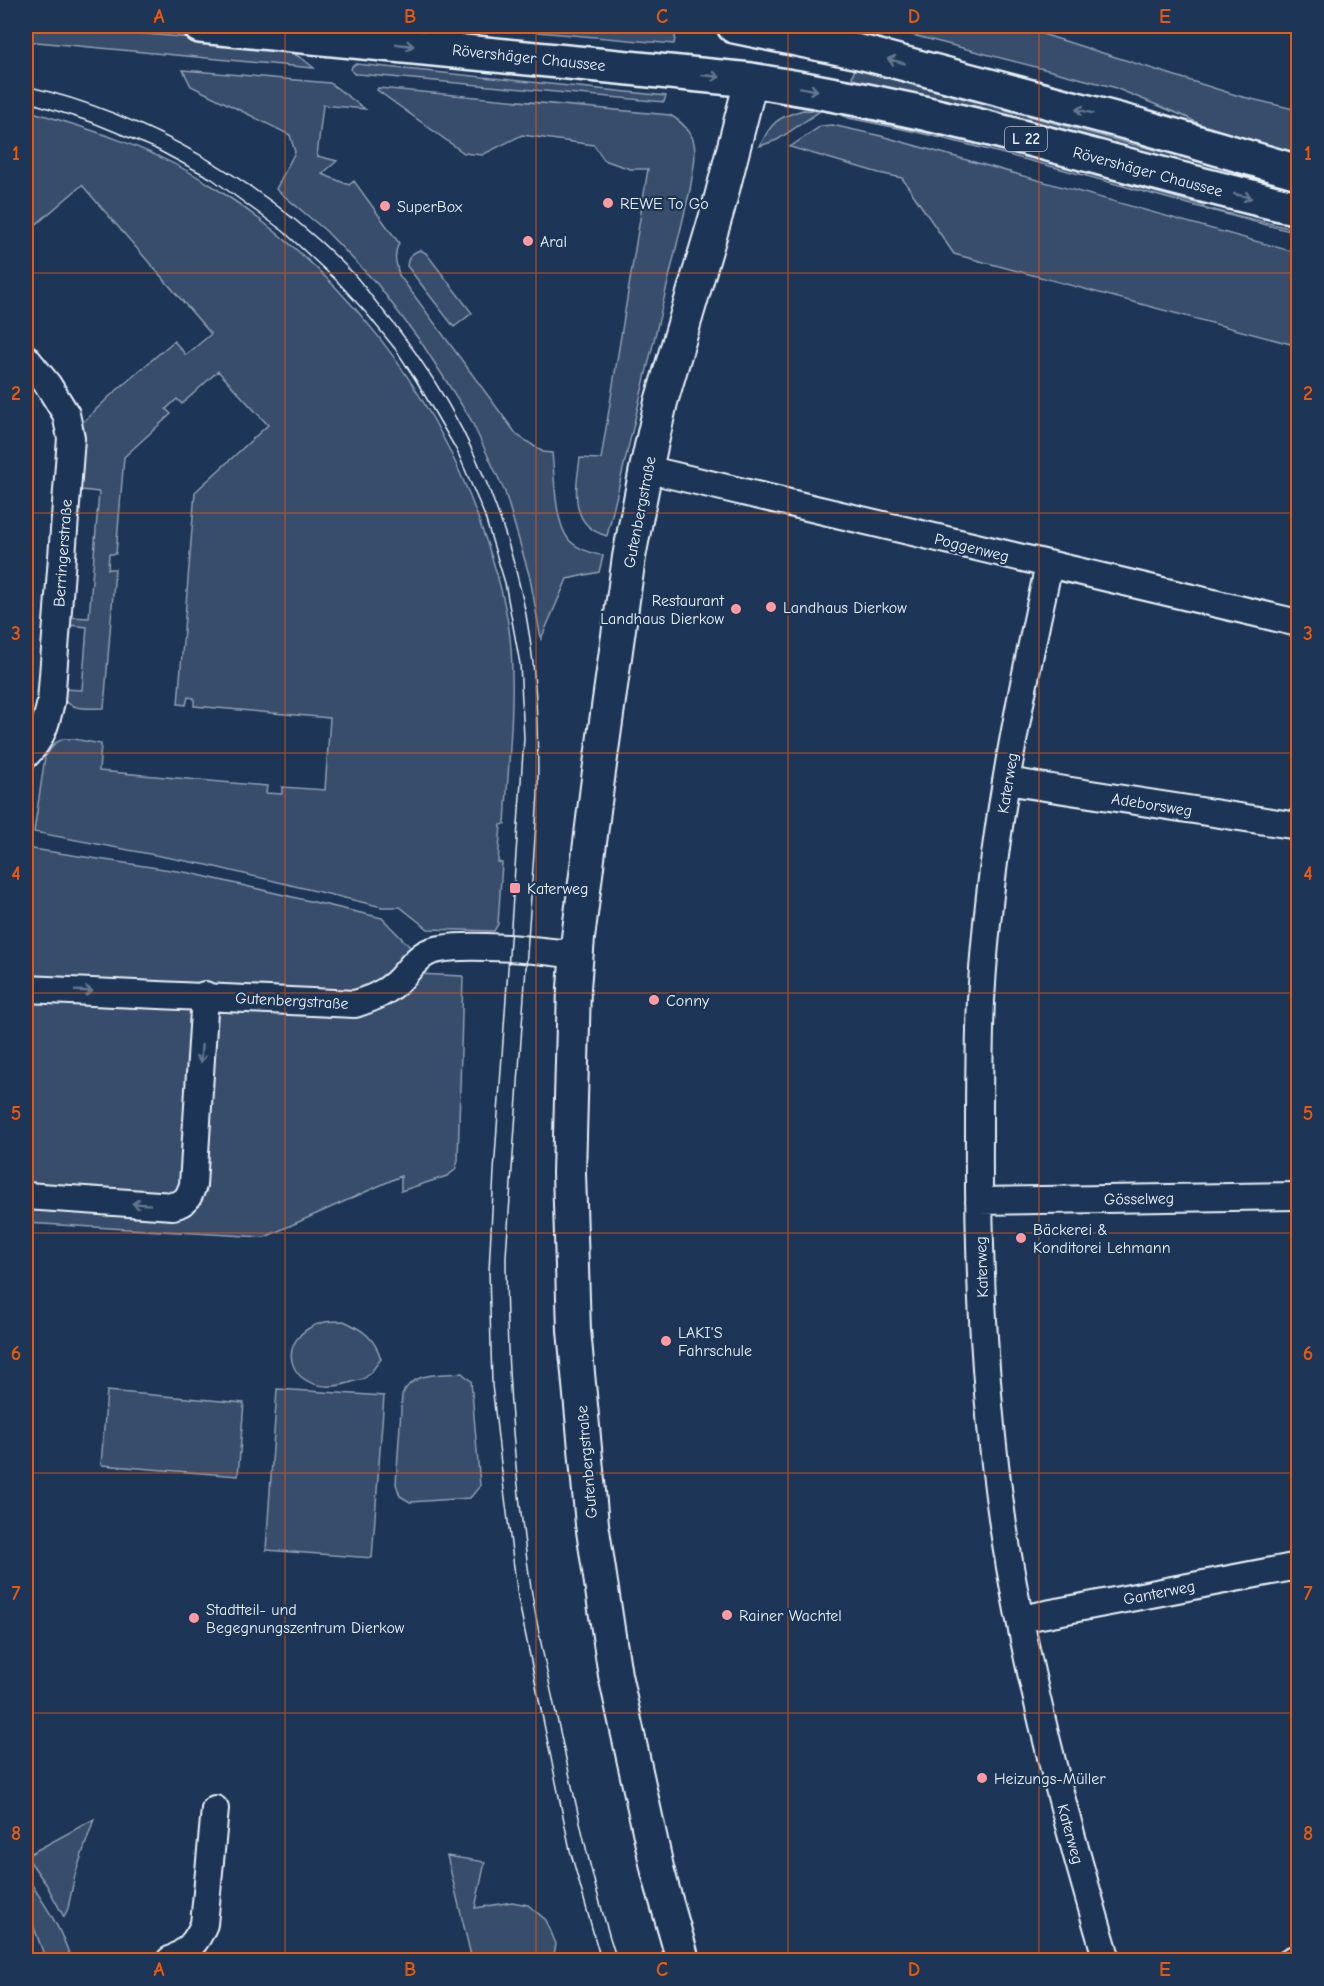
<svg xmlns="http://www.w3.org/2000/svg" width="1324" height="1986" font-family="'Comic Neue',sans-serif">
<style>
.green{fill:#374d6c;stroke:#909fb2;stroke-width:1.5}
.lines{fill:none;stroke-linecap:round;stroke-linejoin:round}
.minor-casing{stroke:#e8f1f8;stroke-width:30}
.tertiary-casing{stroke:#e8f1f8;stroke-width:36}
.primary-casing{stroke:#e8f1f8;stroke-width:38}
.minor{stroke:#1d3557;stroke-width:26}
.tertiary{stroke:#1d3557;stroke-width:32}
.primary{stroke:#1d3557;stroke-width:33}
.tram{stroke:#e8f1f8;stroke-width:1.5}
.oneway{stroke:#64778f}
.grid{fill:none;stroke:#e8590c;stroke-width:1.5;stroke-opacity:0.55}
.poi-dot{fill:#ff9aa2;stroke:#1d3557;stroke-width:2}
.labels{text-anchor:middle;stroke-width:4.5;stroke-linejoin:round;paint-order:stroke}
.shield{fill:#1d3557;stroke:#abb9c8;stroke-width:1.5}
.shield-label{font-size:15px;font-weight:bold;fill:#e8f1f8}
.street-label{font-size:16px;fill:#e8f1f8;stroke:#1d3557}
.poi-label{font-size:16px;fill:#e8f1f8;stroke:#1d3557;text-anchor:start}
.neatline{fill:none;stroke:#e8590c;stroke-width:2}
.grid-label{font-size:20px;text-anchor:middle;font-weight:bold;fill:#e8590c}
</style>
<rect width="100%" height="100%" fill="#1d3557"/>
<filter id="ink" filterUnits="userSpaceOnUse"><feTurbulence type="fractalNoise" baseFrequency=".0167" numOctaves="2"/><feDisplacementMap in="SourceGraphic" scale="12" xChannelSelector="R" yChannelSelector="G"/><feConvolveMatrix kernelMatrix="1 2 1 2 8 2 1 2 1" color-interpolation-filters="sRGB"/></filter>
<g filter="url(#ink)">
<!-- green -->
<path class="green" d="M 26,26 L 58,26 L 270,45 C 288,49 301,56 314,68 L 26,41 Z
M 469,26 L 631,26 L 676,32 L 674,44 Z
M 878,26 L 1017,26 L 1239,96 L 1298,110 L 1298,172 L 1283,168 L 1186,117 L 1113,87 Z
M 356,64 L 666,96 L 664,102 L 358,74 L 354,74 L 351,70 L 352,66 Z
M 855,69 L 1135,145 L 1298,183 L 1298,200 L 856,83 L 852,77 Z
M 183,70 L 330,83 L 365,109 L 323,105 L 317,156 L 337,161 L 322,174 L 349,185 L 354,181 L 399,243 C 393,255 396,263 399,275 L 517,435 L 543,452 L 552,453 C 555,478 554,521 569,540 C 577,549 592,553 603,556 L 599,572 L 567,579 L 541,639 L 530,578 L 505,492 L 470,418 L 423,345 L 378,285 L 326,231 L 276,189 L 295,152 L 290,135 L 191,86 Z
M 378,88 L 670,115 C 704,135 695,156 690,190 L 607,536 C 568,526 576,488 580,458 L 601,459 L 648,169 L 630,169 L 604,160 L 594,145 L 522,135 L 482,155 L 464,153 L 377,90 Z
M 26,110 C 91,129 156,149 214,187 C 341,270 433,385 482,529 C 496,567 508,607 511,648 C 515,707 508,766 505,824 L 501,825 L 498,862 L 502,863 L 498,924 L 494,931 L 428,929 L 400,907 L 382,907 L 207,865 L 34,832 L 45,757 L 55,743 L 63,739 L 74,739 L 101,744 L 99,771 L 267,786 L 266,793 L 282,794 L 282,787 L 325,790 L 330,718 L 194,706 L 194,698 L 188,697 L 186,705 L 178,704 L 195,492 L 268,425 L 218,371 L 182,404 L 177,399 L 166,409 L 171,414 L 124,457 L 116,554 L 109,554 L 108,569 L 115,569 L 104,708 C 89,708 74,711 63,699 L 63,689 L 82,690 L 87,627 L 69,625 L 70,617 L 89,618 L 99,492 L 81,490 L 84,437 L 82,423 L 110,396 L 174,341 L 186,355 L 211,334 L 82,185 L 26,233 Z
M 803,110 L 820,111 L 777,140 L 760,146 C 771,122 778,117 803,110 Z
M 845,112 L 936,134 L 941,137 L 950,136 L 987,145 L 1076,169 L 1082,175 L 1091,174 L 1201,205 L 1207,210 L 1214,210 L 1298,230 L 1298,233 C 1179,203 1061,167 941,138 C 910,130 879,124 848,118 L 844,116 Z
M 832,125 L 881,136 L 1298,253 L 1298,346 L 954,254 L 902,178 L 879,173 L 790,147 L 821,126 Z
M 420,250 L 426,253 L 472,313 L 454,327 L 407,266 C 408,257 411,253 420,250 Z
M 26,848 L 190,873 L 382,918 L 412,949 L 417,974 L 463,976 L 458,1161 L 455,1170 L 447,1176 L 401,1191 L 401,1176 L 265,1237 L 26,1223 Z
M 344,1321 C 363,1330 375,1338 381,1359 C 377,1364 372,1372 366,1377 C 362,1380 354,1381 349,1383 C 287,1401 269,1335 325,1322 C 331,1321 338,1321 344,1321 Z
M 462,1373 L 471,1381 L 480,1486 L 470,1498 L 410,1502 L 400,1496 L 396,1484 L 402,1395 C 412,1371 440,1375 462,1373 Z
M 277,1389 L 384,1396 L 372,1558 L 266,1550 Z
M 107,1391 L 244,1403 L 238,1476 L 101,1465 Z
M 94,1819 L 75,1875 L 68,1908 L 64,1917 L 46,1884 L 26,1856 Z
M 447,1856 L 485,1862 L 475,1908 L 512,1902 L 528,1905 L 546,1920 L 556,1944 L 553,1960 L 472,1960 Z
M 26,1876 C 44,1903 62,1929 71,1960 L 46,1960 L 26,1906 Z"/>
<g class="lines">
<!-- minor casing -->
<g class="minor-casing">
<path id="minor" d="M 26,358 L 48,385 L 66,414 L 71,438 L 51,702 C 46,723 42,740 26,755
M 646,469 L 1298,623
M 1049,565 C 1017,709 989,854 981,1000 C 979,1045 979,1091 979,1135 C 978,1266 984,1396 1003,1525 C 1026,1673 1065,1818 1107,1960
M 1006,781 L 1298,826
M 26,989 L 355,1004 C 370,999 384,994 396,983 C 406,974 413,961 425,954 C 447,939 547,951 576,955
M 26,1196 L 173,1206 C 186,1203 189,1197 193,1185 L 205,995
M 979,1201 L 1298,1196
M 1020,1619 L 1298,1566
M 170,1960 C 187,1952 197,1942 204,1924 L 215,1809
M 1292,1960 L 1298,1958"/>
</g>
<!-- tertiary casing -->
<g class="tertiary-casing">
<path id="tertiary" d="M 683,1960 L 658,1872 L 615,1675 L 592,1524 L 574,1330 L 569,1173 L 574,988 L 578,938 L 598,779 L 629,557 L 646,469 L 661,402 L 718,209 L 751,80"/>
</g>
<!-- primary casing -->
<g class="primary-casing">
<path id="primary" d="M 200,26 L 751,80 C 827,92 901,107 975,125 C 1083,152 1190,184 1298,208
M 734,26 L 864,53 L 1141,126 L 1298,172"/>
</g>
<!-- minor -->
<use href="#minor" class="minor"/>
<!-- tertiary -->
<use href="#tertiary" class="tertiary"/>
<!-- primary -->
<use href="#primary" class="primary"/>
<!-- tram -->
<path class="tram" d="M 26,86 C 145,113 264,182 350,270 C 360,280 368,292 377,303 C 448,386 496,484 521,591 C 537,658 538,726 538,795 L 506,1256 C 506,1365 514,1473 530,1581 C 538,1636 551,1691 563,1745 C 579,1818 594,1890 617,1960
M 26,101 L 91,122 L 152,147 L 212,179 L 283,231 L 336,280 L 367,314 L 396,350 L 417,382 L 457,451 L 484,514 L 505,583 L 520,664 L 524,738 L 494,1171 L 489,1271 L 492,1385 L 504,1490 L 518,1598 L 570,1850 L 601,1960"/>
</g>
<!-- one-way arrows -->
<defs><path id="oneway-shaft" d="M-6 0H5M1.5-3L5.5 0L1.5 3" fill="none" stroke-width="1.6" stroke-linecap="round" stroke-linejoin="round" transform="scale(1.5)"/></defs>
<g class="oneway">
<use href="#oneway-shaft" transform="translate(405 45) rotate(6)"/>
<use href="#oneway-shaft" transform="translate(896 61) rotate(-165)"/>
<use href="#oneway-shaft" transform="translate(711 76) rotate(6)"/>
<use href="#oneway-shaft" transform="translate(809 89) rotate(10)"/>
<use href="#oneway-shaft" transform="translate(1084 111) rotate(-165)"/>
<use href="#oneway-shaft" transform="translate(1243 196) rotate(13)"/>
<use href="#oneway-shaft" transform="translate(84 991) rotate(2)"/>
<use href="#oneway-shaft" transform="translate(201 1054) rotate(94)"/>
<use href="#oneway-shaft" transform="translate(141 1204) rotate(-176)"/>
</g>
</g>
<!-- grid -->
<path class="grid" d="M 285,26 L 285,1960M 536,26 L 536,1960M 788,26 L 788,1960M 1039,26 L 1039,1960M 26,273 L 1298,273M 26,513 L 1298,513M 26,753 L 1298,753M 26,993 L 1298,993M 26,1233 L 1298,1233M 26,1473 L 1298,1473M 26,1713 L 1298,1713"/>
<!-- markers -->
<g class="poi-dot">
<circle cx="608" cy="203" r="6"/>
<circle cx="385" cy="206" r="6"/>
<circle cx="528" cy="241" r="6"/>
<circle cx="771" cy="607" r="6"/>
<circle cx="736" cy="609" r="6"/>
<rect x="509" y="882" width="12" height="12" rx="3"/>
<circle cx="654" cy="1000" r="6"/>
<circle cx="1021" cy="1238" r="6"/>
<circle cx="666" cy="1341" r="6"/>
<circle cx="727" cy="1615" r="6"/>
<circle cx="194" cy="1618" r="6"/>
<circle cx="982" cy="1778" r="6"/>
</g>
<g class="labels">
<!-- shield labels -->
<rect class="shield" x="1005" y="127" width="42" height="24" rx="4.5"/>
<g class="shield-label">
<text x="1026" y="144">L 22</text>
</g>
<!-- street labels -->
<g class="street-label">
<text transform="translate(529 57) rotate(6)" y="6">Rövershäger Chaussee</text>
<text transform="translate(1148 171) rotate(15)" y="6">Rövershäger Chaussee</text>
<text transform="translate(639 512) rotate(-79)" y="6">Gutenbergstraße</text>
<text transform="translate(972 547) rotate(14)" y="6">Poggenweg</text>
<text transform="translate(62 553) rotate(-86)" y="6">Berringerstraße</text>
<text transform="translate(1007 783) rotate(-81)" y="6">Katerweg</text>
<text transform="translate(1152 804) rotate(9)" y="6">Adeborsweg</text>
<text transform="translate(292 1000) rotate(3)" y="6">Gutenbergstraße</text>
<text transform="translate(1139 1198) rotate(-1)" y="6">Gösselweg</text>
<text transform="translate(981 1267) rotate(-92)" y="6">Katerweg</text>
<text transform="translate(586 1462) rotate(-95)" y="6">Gutenbergstraße</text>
<text transform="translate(1159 1592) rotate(-11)" y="6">Ganterweg</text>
<text transform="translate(1071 1834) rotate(75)" y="6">Katerweg</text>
</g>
<!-- poi labels -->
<g class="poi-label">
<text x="620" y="209">REWE To Go</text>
<text x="397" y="212">SuperBox</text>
<text x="540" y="247">Aral</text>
<text x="724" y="606" text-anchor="end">Restaurant<tspan x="724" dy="18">Landhaus Dierkow</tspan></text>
<text x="783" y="613">Landhaus Dierkow</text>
<text x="527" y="894">Katerweg</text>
<text x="666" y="1006">Conny</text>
<text x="1033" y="1235">Bäckerei &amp;<tspan x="1033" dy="18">Konditorei Lehmann</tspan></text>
<text x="678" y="1338">LAKI'S<tspan x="678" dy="18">Fahrschule</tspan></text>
<text x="206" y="1615">Stadtteil- und<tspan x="206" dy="18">Begegnungszentrum Dierkow</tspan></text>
<text x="739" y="1621">Rainer Wachtel</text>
<text x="994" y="1784">Heizungs-Müller</text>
</g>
</g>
<!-- margin -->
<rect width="1324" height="1986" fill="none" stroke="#1d3557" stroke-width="66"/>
<rect x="33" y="33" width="1258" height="1920" class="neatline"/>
<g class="grid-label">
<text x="159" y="23">A</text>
<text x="410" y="23">B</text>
<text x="662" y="23">C</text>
<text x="914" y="23">D</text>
<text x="1165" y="23">E</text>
<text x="16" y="160">1</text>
<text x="1308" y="160">1</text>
<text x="16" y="400">2</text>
<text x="1308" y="400">2</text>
<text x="16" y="640">3</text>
<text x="1308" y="640">3</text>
<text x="16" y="880">4</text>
<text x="1308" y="880">4</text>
<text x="16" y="1120">5</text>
<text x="1308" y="1120">5</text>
<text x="16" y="1360">6</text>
<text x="1308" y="1360">6</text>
<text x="16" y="1600">7</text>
<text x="1308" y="1600">7</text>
<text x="16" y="1840">8</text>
<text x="1308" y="1840">8</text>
<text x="159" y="1976">A</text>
<text x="410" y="1976">B</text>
<text x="662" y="1976">C</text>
<text x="914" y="1976">D</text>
<text x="1165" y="1976">E</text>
</g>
</svg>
